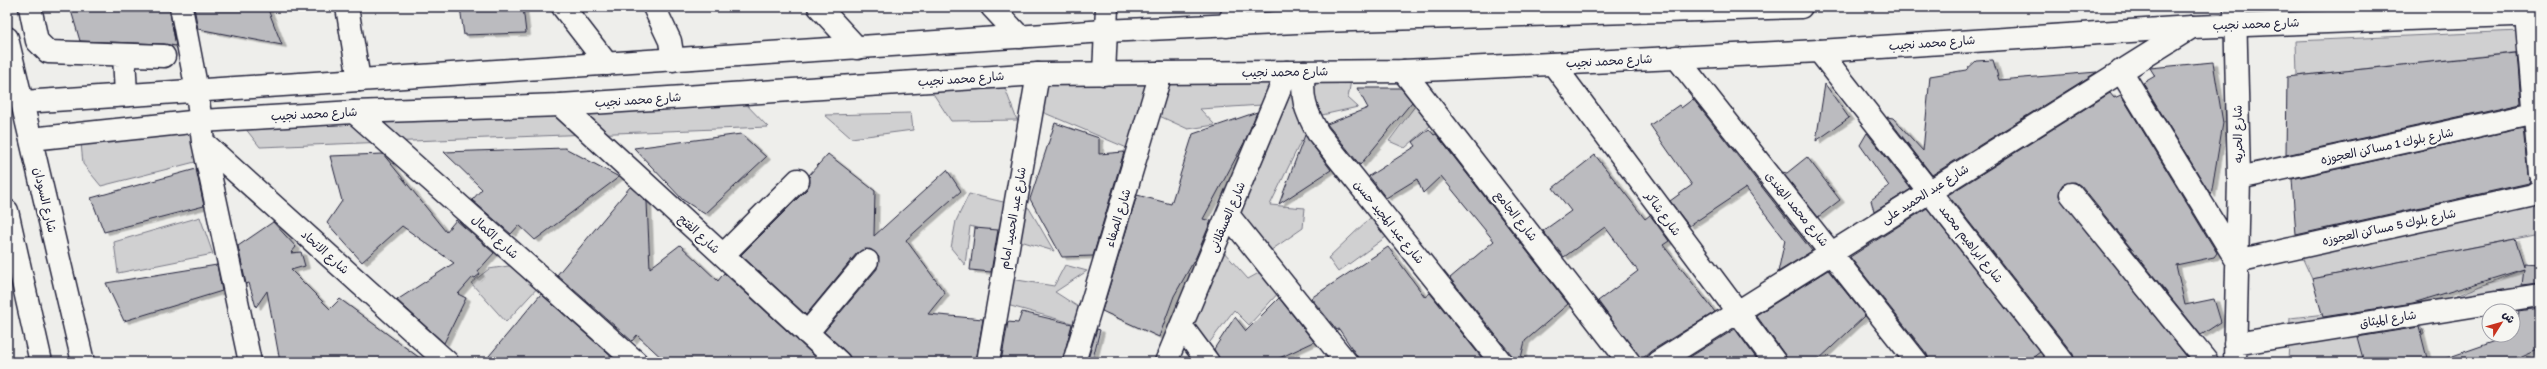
<svg xmlns="http://www.w3.org/2000/svg" width="2547" height="369" font-family="Itim,'Playpen Sans Arabic',sans-serif">
<style>
.green{fill:#d0d0d1;stroke:#797986}
.building{fill:#bbbbbf;stroke:#22223b;filter:url(#shadow)}
.lines{fill:none;stroke-linecap:round;stroke-linejoin:round}
.minor-casing{stroke:#22223b;stroke-width:25}
.major-casing{stroke:#22223b;stroke-width:25}
.minor{stroke:#f6f6f2;stroke-width:22}
.major{stroke:#f6f6f2;stroke-width:22}
.labels{text-anchor:middle;stroke-width:4;stroke-linejoin:round;paint-order:stroke}
.street-label{font-size:12px;fill:#22223b;stroke:#f6f6f2}
</style>
<defs>
<filter id="shadow"><feDropShadow dx="4.5" dy="2.5" stdDeviation="0" flood-color="#0004"/></filter>
</defs>
<rect width="100%" height="100%" fill="#eeeeeb"/>
<filter id="ink" filterUnits="userSpaceOnUse"><feTurbulence type="fractalNoise" baseFrequency=".025" numOctaves="2"/><feDisplacementMap in="SourceGraphic" scale="8" xChannelSelector="R" yChannelSelector="G"/><feConvolveMatrix kernelMatrix="1 2 1 2 8 2 1 2 1" color-interpolation-filters="sRGB"/></filter>
<g filter="url(#ink)">
<!-- green -->
<path class="green" d="M 2520,31 L 2521,52 L 2297,76 L 2296,41 Z
M 1291,80 L 1351,80 L 1348,98 L 1358,107 L 1313,117 L 1325,153 L 1317,156 L 1301,141 L 1270,205 L 1305,208 L 1303,228 L 1267,253 L 1236,214 Z
M 1164,81 L 1274,82 L 1262,105 L 1200,109 L 1215,125 L 1188,129 L 1155,114 Z
M 1151,82 L 1127,148 L 1040,111 L 1045,83 Z
M 1003,83 L 1017,120 L 951,121 L 932,92 Z
M 744,102 L 768,127 L 260,147 L 241,123 Z
M 1415,106 L 1430,126 L 1405,148 L 1389,141 Z
M 911,113 L 913,130 L 851,138 L 825,115 Z
M 195,130 L 199,161 L 101,186 L 83,164 L 81,143 Z
M 969,194 L 1029,208 L 1054,251 L 970,226 L 965,265 L 951,248 L 956,221 Z
M 2540,201 L 2540,234 L 2312,279 L 2301,255 Z
M 200,217 L 213,254 L 118,273 L 114,242 Z
M 1371,217 L 1386,237 L 1338,272 L 1328,258 Z
M 1223,251 L 1248,279 L 1266,269 L 1281,290 L 1249,325 L 1234,310 L 1207,346 L 1192,323 Z
M 515,265 L 540,285 L 506,322 L 471,283 L 489,269 Z
M 1065,265 L 1087,271 L 1055,292 L 1083,310 L 1079,325 L 1007,305 L 1011,279 L 1054,286 Z
M 2540,268 L 2540,295 L 2460,307 L 2456,296 L 2524,269 Z
M 2422,303 L 2419,323 L 2423,333 L 2373,362 L 2288,362 L 2290,318 Z"/>
<!-- building -->
<path class="building" d="M 70,7 L 169,7 L 176,46 L 164,44 L 80,41 Z
M 194,7 L 267,7 L 282,45 L 198,29 Z
M 460,7 L 523,7 L 526,33 L 464,35 Z
M 2517,53 L 2521,103 L 2286,155 L 2287,77 Z
M 1993,60 L 1999,80 L 2097,72 L 1932,175 L 1887,117 L 1893,118 L 1923,151 L 1930,76 L 1966,70 L 1976,61 Z
M 2213,62 L 2223,123 L 2211,195 L 2143,83 L 2155,76 L 2150,68 Z
M 1825,84 L 1849,118 L 1816,141 Z
M 1357,88 L 1401,88 L 1412,102 L 1360,165 L 1327,124 L 1368,108 Z
M 2110,93 L 2114,98 L 2121,95 L 2217,253 L 2214,257 L 2176,265 L 2185,305 L 2214,299 L 2221,322 L 2201,335 L 2081,186 L 2075,182 L 2063,184 L 2060,189 L 2059,196 L 2191,362 L 2075,362 L 2073,354 L 1948,195 Z
M 1693,99 L 1812,251 L 1778,272 L 1785,240 L 1746,188 L 1689,226 L 1670,201 L 1692,185 L 1650,125 L 1679,105 L 1681,108 Z
M 1257,112 L 1245,141 L 1203,219 L 1211,221 L 1196,257 L 1174,296 L 1159,337 L 1102,311 L 1137,195 L 1171,204 L 1193,134 Z
M 1055,123 L 1099,138 L 1099,154 L 1124,152 L 1093,256 L 1062,257 L 1030,199 Z
M 2523,128 L 2528,175 L 2531,182 L 2529,183 L 2296,235 L 2292,179 Z
M 1429,129 L 1434,135 L 1436,134 L 1568,304 L 1525,341 L 1520,362 L 1513,362 L 1511,354 L 1450,278 L 1494,241 L 1441,176 L 1423,193 L 1417,179 L 1386,198 L 1369,176 L 1416,146 L 1413,142 Z
M 1867,133 L 1911,189 L 1874,212 L 1871,200 L 1889,186 L 1860,145 Z
M 741,134 L 766,157 L 705,214 L 683,200 L 634,148 Z
M 1305,135 L 1331,170 L 1279,204 Z
M 565,148 L 619,177 L 535,240 L 519,225 L 511,234 L 472,200 L 482,189 L 444,152 Z
M 383,154 L 446,232 L 456,220 L 494,253 L 478,271 L 480,274 L 475,278 L 473,277 L 458,294 L 466,298 L 444,343 L 397,300 L 454,263 L 402,226 L 362,262 L 327,223 L 342,201 L 330,156 Z
M 828,154 L 875,191 L 874,236 L 947,170 L 961,191 L 906,240 L 945,293 L 928,314 L 983,319 L 976,362 L 851,362 L 847,353 L 824,332 L 877,269 L 879,257 L 870,249 L 857,253 L 806,315 L 741,255 L 807,189 L 810,183 L 809,175 Z
M 1595,155 L 1645,219 L 1650,215 L 1669,241 L 1663,245 L 1715,312 L 1651,351 L 1641,360 L 1598,301 L 1638,271 L 1605,227 L 1564,257 L 1543,231 L 1571,211 L 1553,188 Z
M 1807,157 L 1840,200 L 1818,217 L 1782,172 L 1787,173 Z
M 196,169 L 204,206 L 104,232 L 91,198 Z
M 630,187 L 647,202 L 650,268 L 680,245 L 718,281 L 724,273 L 821,362 L 666,362 L 637,335 L 632,341 L 557,275 Z
M 1927,208 L 2040,352 L 2027,362 L 1929,362 L 1927,354 L 1850,257 Z
M 273,222 L 296,247 L 291,253 L 301,252 L 305,266 L 291,270 L 330,309 L 340,299 L 425,362 L 280,362 L 267,291 L 256,307 L 249,283 L 246,284 L 238,246 Z
M 975,228 L 998,230 L 991,272 L 970,270 Z
M 2515,239 L 2524,266 L 2524,263 L 2540,264 L 2540,283 L 2522,285 L 2524,269 L 2413,303 L 2323,317 L 2312,279 Z
M 1388,247 L 1425,297 L 1430,293 L 1485,362 L 1361,362 L 1339,329 L 1337,330 L 1311,298 Z
M 217,265 L 222,291 L 124,321 L 106,283 Z
M 1828,270 L 1865,316 L 1816,362 L 1787,362 L 1785,355 L 1756,315 Z
M 541,294 L 615,360 L 613,362 L 484,362 Z
M 1279,298 L 1314,342 L 1271,362 L 1220,362 L 1214,349 L 1235,317 L 1246,331 Z
M 2540,308 L 2540,348 L 2508,362 L 2444,362 L 2444,359 L 2513,335 L 2516,332 L 2519,311 Z
M 1022,312 L 1072,324 L 1062,362 L 1001,362 L 1008,322 L 1018,323 Z
M 2419,327 L 2428,362 L 2364,362 L 2357,337 Z
M 1097,329 L 1100,330 L 1092,362 L 1087,362 Z
M 1735,329 L 1759,362 L 1694,362 L 1690,357 Z"/>
<g class="lines">
<!-- minor casing -->
<g class="minor-casing">
<path id="minor" d="M 30,7 L 37,41 L 48,52 L 164,56
M 181,7 L 197,91 L 203,142 L 250,362
M 347,7 L 359,80
M 563,7 L 607,64
M 654,7 L 670,41 L 673,60
M 819,7 L 857,48
M 992,7 L 1020,37
M 2235,7 L 2239,178 L 2235,362
M 2526,15 L 2540,174
M 1227,26 L 1236,7
M 1819,51 L 2063,362
M 124,55 L 126,95
M 1676,57 L 1917,362
M 1553,64 L 1775,362
M 1403,71 L 1629,362
M 2121,71 L 2237,261 L 2534,195 L 2540,191
M 1304,72 C 1301,98 1305,110 1318,133 L 1501,362
M 1104,74 L 1107,7
M 560,105 L 839,362
M 354,112 L 636,362
M 203,142 L 447,362
M 2239,178 L 2535,113
M 2071,194 L 2207,362
M 1228,215 L 1346,362
M 723,255 L 798,180
M 1182,327 L 1208,362
M 807,333 L 867,261
M 2235,344 L 2540,295
M 988,362 L 1038,74
M 1074,362 L 1161,73
M 1166,362 L 1287,72
M 1658,362 L 2192,27"/>
</g>
<!-- major casing -->
<g class="major-casing">
<path id="major" d="M 7,38 L 83,362
M 23,102 L 1105,31 L 1318,21 L 1801,7
M 31,139 L 201,121 L 354,112 L 560,105 L 1038,74 L 1403,71 L 1819,51 L 2192,27 L 2540,14
M 7,211 L 41,362"/>
</g>
<!-- minor -->
<use href="#minor" class="minor"/>
<!-- major -->
<use href="#major" class="major"/>
</g>
</g>
<g class="labels">
<!-- street labels -->
<g class="street-label">
<text transform="translate(2256 24) rotate(-2)" y="4">شارع محمد نجيب</text>
<text transform="translate(1932 43) rotate(-4)" y="4">شارع محمد نجيب</text>
<text transform="translate(1609 61) rotate(-3)" y="4">شارع محمد نجيب</text>
<text transform="translate(1285 72) rotate(-1)" y="4">شارع محمد نجيب</text>
<text transform="translate(961 79) rotate(-4)" y="4">شارع محمد نجيب</text>
<text transform="translate(638 100) rotate(-4)" y="4">شارع محمد نجيب</text>
<text transform="translate(314 114) rotate(-3)" y="4">شارع محمد نجيب</text>
<text transform="translate(2238 134) rotate(-91)" y="4">شارع الحريه</text>
<text transform="translate(2387 146) rotate(-12)" y="4">شارع بلوك 1 مساكن العجوزه</text>
<text transform="translate(1925 194) rotate(-32)" y="4">شارع عبد الحميد على</text>
<text transform="translate(45 200) rotate(77)" y="4">شارع السودان</text>
<text transform="translate(1797 209) rotate(51)" y="4">شارع محمد الهندى</text>
<text transform="translate(1663 214) rotate(54)" y="4">شارع شاكر</text>
<text transform="translate(1516 216) rotate(52)" y="4">شارع الجامع</text>
<text transform="translate(1227 217) rotate(-67)" y="4">شارع العسقلانى</text>
<text transform="translate(1013 218) rotate(-80)" y="4">شارع عبد الحميد امام</text>
<text transform="translate(1118 218) rotate(-73)" y="4">شارع الصفاء</text>
<text transform="translate(1389 222) rotate(51)" y="4">شارع عبد المجيد حسن</text>
<text transform="translate(2389 227) rotate(-12)" y="4">شارع بلوك 5 مساكن العجوزه</text>
<text transform="translate(699 234) rotate(43)" y="4">شارع الفتح</text>
<text transform="translate(495 237) rotate(42)" y="4">شارع الكمال</text>
<text transform="translate(1971 244) rotate(52)" y="4">شارع ابراهيم محمد</text>
<text transform="translate(325 252) rotate(42)" y="4">شارع الاتحاد</text>
<text transform="translate(2388 319) rotate(-9)" y="4">شارع الميثاق</text>
</g>
</g>
<!-- margin -->
<rect width="2547" height="369" fill="none" stroke="#f6f6f2" stroke-width="24"/>
<rect x="12" y="12" width="2523" height="345" fill="none" stroke="#22223b" stroke-width="1.5" filter="url(#ink)"/>
<!-- north arrow -->
<g transform="translate(2501 323) rotate(53)"><circle r="19" fill="#f6f6f2" stroke="#a1a1a9"/>
<path d="M0-3L7 15L0 10L-7 15Z" fill="#c8321e"/>
<text y="-6" font-size="11" font-weight="bold" text-anchor="middle" fill="#22223b">ش</text>
</g>
</svg>
